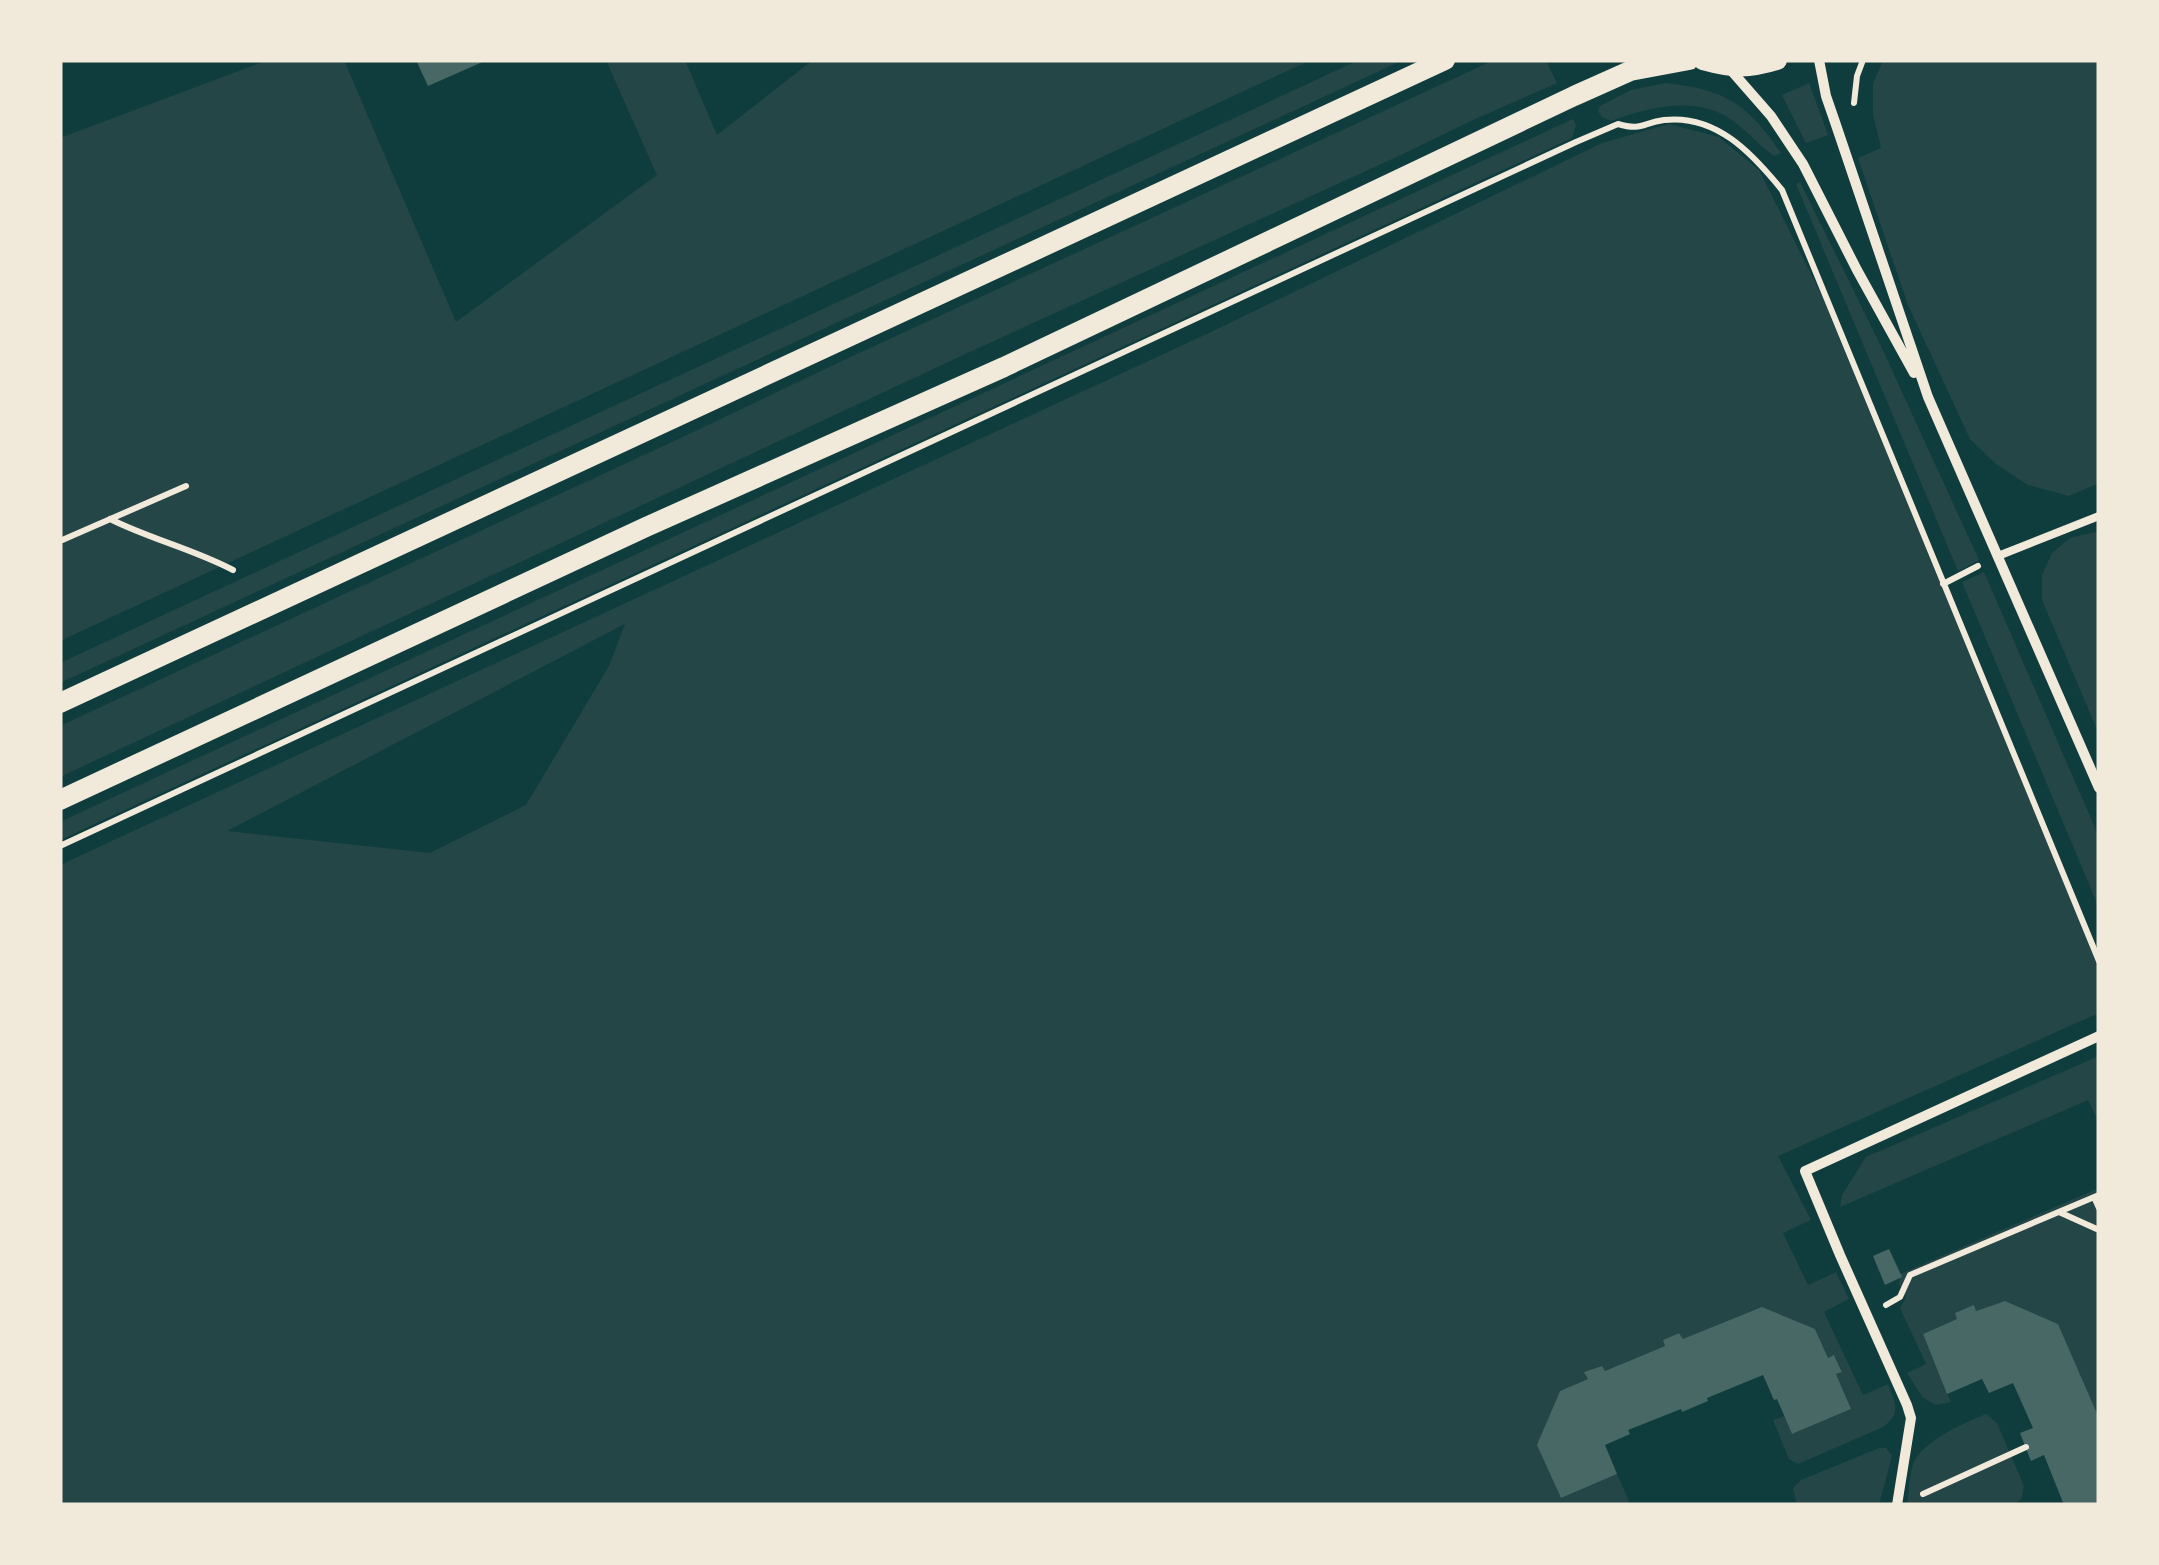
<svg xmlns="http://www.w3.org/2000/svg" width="2159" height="1565" font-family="Manrope,sans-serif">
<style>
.green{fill:#244646;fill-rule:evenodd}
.building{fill:#486865}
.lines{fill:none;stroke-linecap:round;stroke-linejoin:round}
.path{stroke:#f1e9da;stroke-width:6}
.service{stroke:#f1e9da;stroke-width:8}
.minor{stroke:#f1e9da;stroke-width:10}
.secondary{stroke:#f1e9da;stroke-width:20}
</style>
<rect width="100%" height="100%" fill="#0f3d3e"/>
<!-- green -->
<path class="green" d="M 268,60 L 344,60 L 456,322 L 657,175 L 606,60 L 685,60 L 717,135 L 813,60 L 1311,60 L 60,641 L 60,138 Z
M 1359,60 L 1403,60 L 60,683 L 60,663 Z
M 1494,60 L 1546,60 L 1557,83 L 1473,120 L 1403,154 L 974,350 L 60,777 L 60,726 L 687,435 L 844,360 Z
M 1883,60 L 2099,60 L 2099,483 L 2069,496 L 2028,485 L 1996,464 L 1970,439 L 1908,305 L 1858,158 L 1881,148 L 1873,114 L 1873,84 Z
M 1666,83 C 1726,90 1747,103 1781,153 L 1774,156 C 1759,145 1747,131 1732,120 C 1696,95 1649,107 1611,121 L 1602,117 L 1598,111 L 1600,106 L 1631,90 Z
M 1809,83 L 1828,135 L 1806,143 L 1782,95 Z
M 1573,119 L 1576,125 L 1572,138 L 60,840 L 60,822 Z
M 1669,124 L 1719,137 L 1759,170 L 1822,296 L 2099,968 L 2099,1013 L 1778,1156 L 1811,1220 L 1783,1233 L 1808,1285 L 1836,1272 L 1849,1299 L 1824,1312 L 1863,1395 L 1888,1384 C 1895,1403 1902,1413 1883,1427 L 1798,1464 L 1789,1459 L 1773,1420 L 1784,1416 L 1792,1434 L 1851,1409 L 1836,1374 L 1842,1371 L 1835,1356 L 1828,1358 L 1815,1329 L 1683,1339 L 1679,1333 L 1663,1340 L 1665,1346 L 1605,1371 L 1602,1366 L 1585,1372 L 1588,1379 L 1560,1391 L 1538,1445 L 1561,1498 L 1617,1474 L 1629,1501 L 1627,1505 L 60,1505 L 60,865 L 1211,332 L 1602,143 ZM 625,624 L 609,666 L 526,805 L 430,853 L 227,831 Z
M 1800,182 L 1880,344 L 1979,560 L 1958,571 L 1796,184 Z
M 2099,531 L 2099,734 L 2042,600 L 2042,575 L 2052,553 L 2070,538 Z
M 1984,572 L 2099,837 L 2099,908 L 1962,582 Z
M 2099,1056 L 2099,1123 L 2088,1100 L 1840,1207 L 1842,1195 L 1866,1157 Z
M 2099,1188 L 2099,1418 L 2058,1324 L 2005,1301 L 1976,1311 L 1974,1306 L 1957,1319 L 1923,1334 L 1951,1402 L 1936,1405 L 1923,1398 L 1907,1373 L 1926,1364 L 1900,1308 L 1906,1297 L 1899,1284 L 1900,1274 Z
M 1986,1414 L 1997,1423 L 2024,1486 L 2021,1499 L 2014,1505 L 1907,1505 C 1909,1492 1909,1477 1913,1464 C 1921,1442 1965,1422 1986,1414 Z
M 1879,1448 L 1886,1448 L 1892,1456 L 1879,1505 L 1797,1505 L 1793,1488 L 1801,1480 Z"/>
<!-- building -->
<path class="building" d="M 416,60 L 487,60 L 428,86 Z
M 1889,1249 L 1902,1277 L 1885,1285 L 1873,1256 Z
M 2005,1301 L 2058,1324 L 2099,1418 L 2099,1505 L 2064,1505 L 2044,1455 L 2031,1461 L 2020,1433 L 2033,1428 L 2013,1383 L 1989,1393 L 1982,1379 L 1947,1394 L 1923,1334 L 1957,1319 L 1955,1313 L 1974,1305 L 1976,1311 Z
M 1762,1307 L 1815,1329 L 1828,1358 L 1834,1355 L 1842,1372 L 1836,1374 L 1851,1409 L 1792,1434 L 1777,1399 L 1774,1400 L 1763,1375 L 1707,1398 L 1708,1401 L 1682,1412 L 1681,1409 L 1628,1430 L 1630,1434 L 1605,1445 L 1617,1474 L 1561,1498 L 1537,1445 L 1560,1391 L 1588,1379 L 1584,1372 L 1602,1366 L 1605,1371 L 1665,1346 L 1663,1340 L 1679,1333 L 1683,1339 Z"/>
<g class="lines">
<!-- path -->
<path class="path" d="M 1854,103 L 1857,76 L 1863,60
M 110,519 C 150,539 193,549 233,570
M 60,541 L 186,486
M 1943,584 L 1978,566
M 60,846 L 1576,142 L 1618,124 C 1642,131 1642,123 1664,120 C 1716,114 1752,153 1782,190 L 2099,961
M 2094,1197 L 2099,1208
M 2059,1212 L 2099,1230
M 1886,1305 L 1900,1297 L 1910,1275 L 2099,1195
M 1923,1494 L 2026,1447"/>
<!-- service -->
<path class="service" d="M 1998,556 L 2099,516"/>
<!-- minor -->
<path class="minor" d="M 1819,60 L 1826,96 L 1835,122 L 1928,397 L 2099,788
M 1729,68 L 1771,116 L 1803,164 L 1857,270 L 1914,373
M 1897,1505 L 1911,1418 L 1907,1405 L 1840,1255 L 1805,1171 L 2099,1036"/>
<!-- secondary -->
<path class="secondary" d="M 1703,60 C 1732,68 1748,69 1777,60
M 60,703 L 1445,60
M 60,800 L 646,527 L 1004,367 L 1574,96 L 1630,71 L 1689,60"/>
</g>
<!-- border -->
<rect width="2159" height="1565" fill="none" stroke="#f1e9da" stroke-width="125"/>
</svg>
